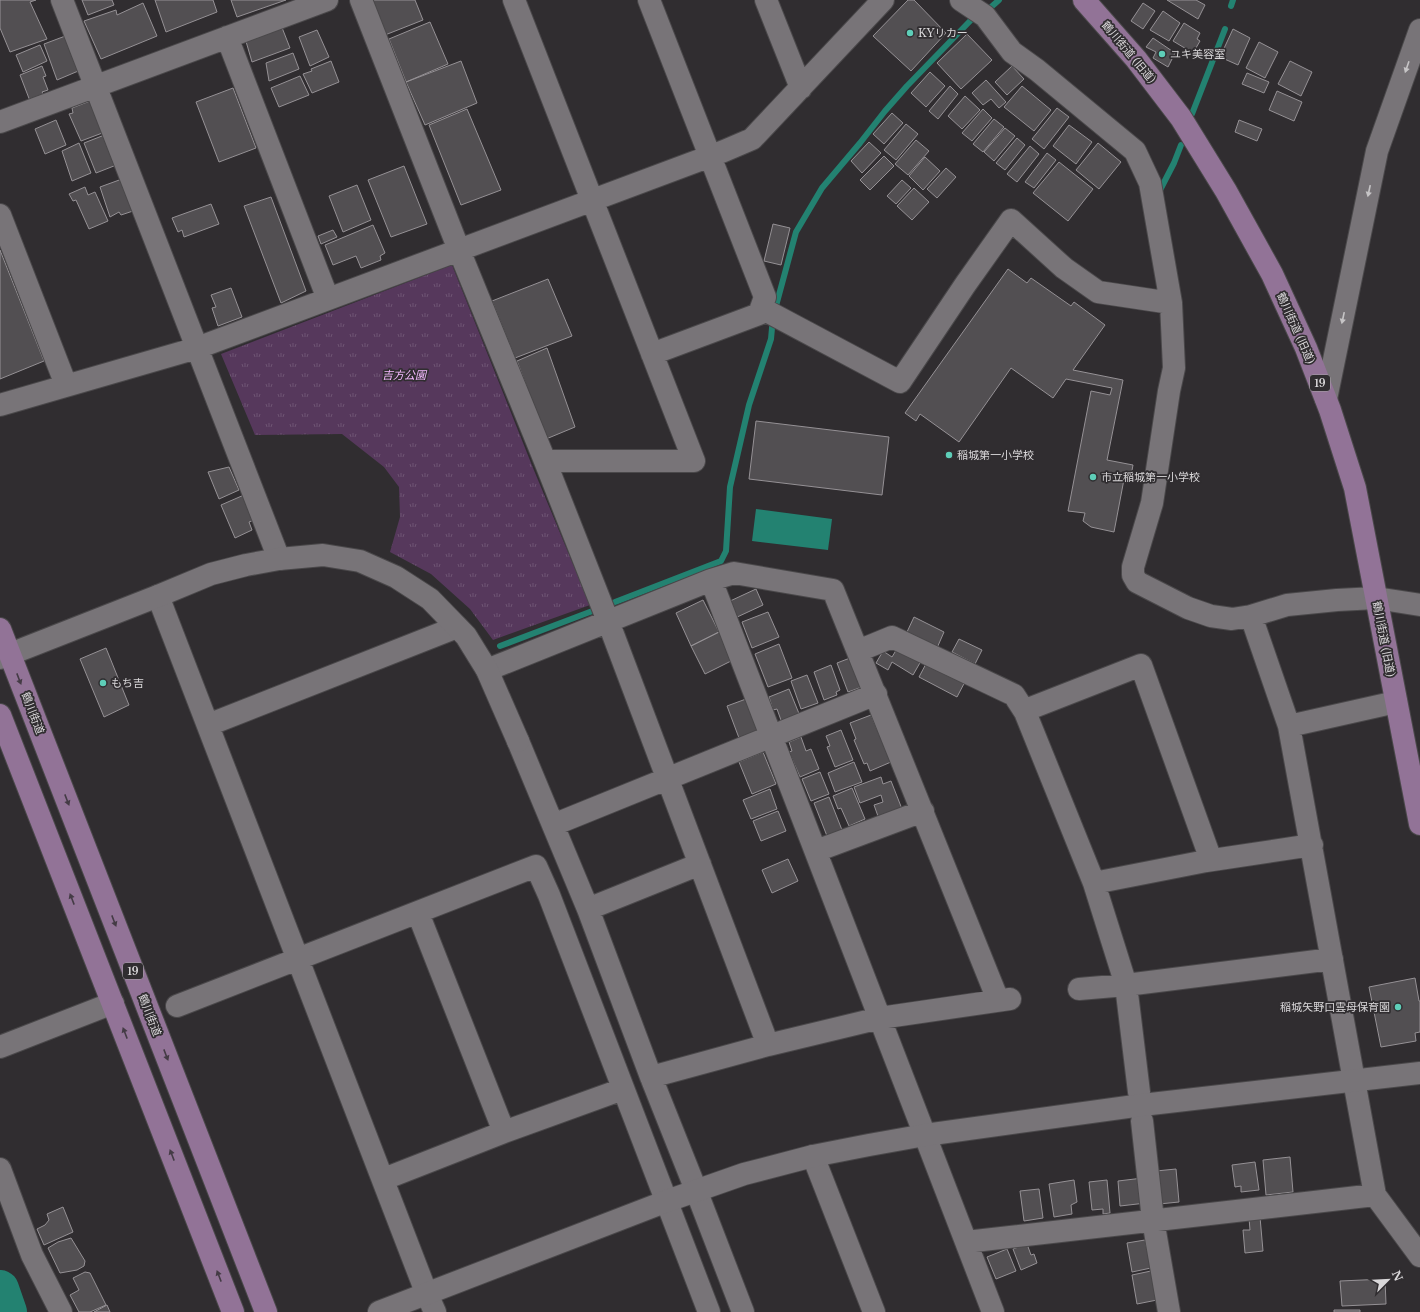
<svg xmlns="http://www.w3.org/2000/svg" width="1420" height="1312" font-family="'Libre Baskerville','Noto Sans JP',serif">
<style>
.park{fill:url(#park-tufts)}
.water{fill:#238271}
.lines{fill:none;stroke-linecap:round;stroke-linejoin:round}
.stream{stroke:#238271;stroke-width:6}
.river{stroke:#238271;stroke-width:38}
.building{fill:#524f52;stroke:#959195}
.minor-casing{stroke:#4a484a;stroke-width:24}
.tertiary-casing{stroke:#4a484a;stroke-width:24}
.primary-casing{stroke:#4a484a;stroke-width:24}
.minor{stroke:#787478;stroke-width:22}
.tertiary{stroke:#787478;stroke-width:22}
.primary{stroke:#927397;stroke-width:22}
.oneway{fill:#c6c4c6}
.oneway2{fill:#443b45}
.poi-dot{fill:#5eceb8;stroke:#302d30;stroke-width:1.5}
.labels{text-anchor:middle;stroke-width:3.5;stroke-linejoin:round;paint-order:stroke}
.shield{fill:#302d30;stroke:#a7a5a7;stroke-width:1}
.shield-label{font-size:10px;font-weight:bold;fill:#dad8da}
.poi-label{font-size:11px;fill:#dad8da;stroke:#302d30;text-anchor:start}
.street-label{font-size:11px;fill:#dad8da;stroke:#302d30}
.park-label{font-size:11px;font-style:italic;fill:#f4b9ff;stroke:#302d30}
</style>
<defs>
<pattern id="park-tufts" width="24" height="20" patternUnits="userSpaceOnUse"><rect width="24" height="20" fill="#56385c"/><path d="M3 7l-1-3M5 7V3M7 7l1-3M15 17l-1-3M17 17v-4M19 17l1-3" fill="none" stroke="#6e5473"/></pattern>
</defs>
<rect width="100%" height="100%" fill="#302d30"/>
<!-- park -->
<path class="park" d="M 452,265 L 533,468 L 590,605 L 493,640 L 470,609 L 431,574 L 390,552 L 400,517 L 399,487 L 384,467 L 342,434 L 255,435 L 221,354 Z"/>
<!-- water -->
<path class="water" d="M 756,509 L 832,519 L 828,550 L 752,541 Z"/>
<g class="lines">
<!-- stream -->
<path class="stream" d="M 1231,6 L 1233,0
M 990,8 L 999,0
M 1192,114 L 1225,29
M 1158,194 L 1174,163 L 1181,145
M 615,602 L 721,561 L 726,551 L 730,487 L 749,405 L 771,339 L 773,317 L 796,232 L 822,188 L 860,143 L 885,111 L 907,86 L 971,20
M 500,646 L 595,610"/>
<!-- river -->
<path class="river" d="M 0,1289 L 8,1312"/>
</g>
<!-- building -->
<path class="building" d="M 0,0 L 36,0 L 30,2 L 47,39 L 10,52 L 0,28 Z
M 82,0 L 112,0 L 114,5 L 88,15 Z
M 155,0 L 213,0 L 217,12 L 166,32 Z
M 231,0 L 286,0 L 237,17 Z
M 372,0 L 415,0 L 423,20 L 385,35 Z
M 908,0 L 914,0 L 946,33 L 911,71 L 873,36 Z
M 1167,0 L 1196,0 L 1205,5 L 1198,19 Z
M 143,3 L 157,36 L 101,59 L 84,21 L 116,10 L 117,15 Z
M 1143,3 L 1155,11 L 1143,29 L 1131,21 Z
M 1163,11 L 1180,23 L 1169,41 L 1150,30 Z
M 430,22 L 448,64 L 406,82 L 389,39 Z
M 1184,23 L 1200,33 L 1197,39 L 1200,41 L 1193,53 L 1173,41 Z
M 281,25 L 290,48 L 252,62 L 245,38 Z
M 1233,29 L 1250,38 L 1238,65 L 1220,57 Z
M 317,30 L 329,57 L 310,66 L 299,37 Z
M 967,34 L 992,60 L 961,89 L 937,63 Z
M 68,35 L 83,69 L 57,80 L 44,44 Z
M 1153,38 L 1175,53 L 1168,67 L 1153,58 L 1156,52 L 1146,47 Z
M 1259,42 L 1278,52 L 1265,78 L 1246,68 Z
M 40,45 L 47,61 L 23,72 L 16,55 Z
M 293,53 L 299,69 L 269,81 L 266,63 Z
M 331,61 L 339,82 L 312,93 L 303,74 L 312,71 L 311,69 Z
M 461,61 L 477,103 L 425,125 L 406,82 Z
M 1290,61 L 1312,72 L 1301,96 L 1278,84 Z
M 42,66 L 46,76 L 43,77 L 48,90 L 42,92 L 44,95 L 30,101 L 20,75 Z
M 1012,66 L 1024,79 L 1007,95 L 995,82 Z
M 930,72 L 945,86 L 926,107 L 911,93 Z
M 1247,73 L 1269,82 L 1264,93 L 1242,84 Z
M 300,76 L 309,95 L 279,107 L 271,88 Z
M 986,80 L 1006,102 L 999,108 L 991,99 L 983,105 L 972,93 Z
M 950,86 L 958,94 L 938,119 L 929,111 Z
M 1022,86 L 1051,110 L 1034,131 L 1004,107 Z
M 233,88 L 256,148 L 219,162 L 196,102 Z
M 1277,91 L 1302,102 L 1294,121 L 1269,110 Z
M 965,96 L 980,110 L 962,129 L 948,116 Z
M 90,101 L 105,132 L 81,141 L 69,114 L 73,113 L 72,108 Z
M 1057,108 L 1069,117 L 1044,149 L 1032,139 Z
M 467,109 L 501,190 L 461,205 L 429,125 Z
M 983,109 L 992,118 L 972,141 L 962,133 Z
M 892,113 L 903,123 L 884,144 L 873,134 Z
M 994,119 L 1004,127 L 983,152 L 973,144 Z
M 56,120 L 66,145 L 45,154 L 35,129 Z
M 1239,120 L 1262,129 L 1257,141 L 1235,132 Z
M 906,124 L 918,134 L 896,160 L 884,150 Z
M 1069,125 L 1092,142 L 1076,164 L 1053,146 Z
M 1005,128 L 1015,136 L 994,161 L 984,152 Z
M 107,134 L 119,164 L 96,173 L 84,143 Z
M 1017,138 L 1025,145 L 1005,170 L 996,163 Z
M 916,140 L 929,151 L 908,175 L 895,164 Z
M 869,142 L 881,153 L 862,173 L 851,161 Z
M 79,143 L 91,173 L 72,181 L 62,151 Z
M 1098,143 L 1121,162 L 1099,189 L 1076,170 Z
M 1030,146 L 1039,154 L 1017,182 L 1007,174 Z
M 1047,153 L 1056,160 L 1034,188 L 1025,182 Z
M 884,156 L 894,166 L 870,190 L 860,180 Z
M 925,157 L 940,171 L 923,190 L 909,176 Z
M 1059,162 L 1093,189 L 1068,221 L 1033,193 Z
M 404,166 L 427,224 L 391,237 L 368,180 Z
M 946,168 L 956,177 L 937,198 L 927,189 Z
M 122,179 L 133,211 L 121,215 L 119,212 L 110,217 L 100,187 Z
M 902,180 L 911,188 L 896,204 L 887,196 Z
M 357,185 L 371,220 L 343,232 L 329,196 Z
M 85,187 L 88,195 L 95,192 L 108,221 L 89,229 L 76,200 L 73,201 L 69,194 Z
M 914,188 L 929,202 L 912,220 L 897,206 Z
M 271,197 L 306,291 L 281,303 L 244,206 Z
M 211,204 L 219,224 L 184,237 L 182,230 L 178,232 L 172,218 Z
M 773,224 L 790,228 L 781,265 L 764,261 Z
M 373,225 L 385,253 L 380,256 L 381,260 L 361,268 L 356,256 L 333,265 L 325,245 Z
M 333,230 L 337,237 L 321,244 L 318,236 Z
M 0,250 L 44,361 L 0,379 Z
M 1008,269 L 1027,283 L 1031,278 L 1071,306 L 1074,302 L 1105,325 L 1073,370 L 1123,380 L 1107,460 L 1133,465 L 1131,476 L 1125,474 L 1114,532 L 1091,527 L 1083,521 L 1085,513 L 1068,511 L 1091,391 L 1110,395 L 1112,388 L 1066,379 L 1053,398 L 1011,368 L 959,442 L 920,414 L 916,421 L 905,413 Z
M 548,279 L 572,336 L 515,358 L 492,301 Z
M 231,288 L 242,317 L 218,326 L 212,308 L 216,307 L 211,295 Z
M 547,348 L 575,427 L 546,439 L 517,361 Z
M 756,421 L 889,437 L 882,495 L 749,479 Z
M 229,467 L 239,490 L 219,499 L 208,472 Z
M 244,495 L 254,520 L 249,522 L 252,530 L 235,538 L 221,505 Z
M 756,589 L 763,605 L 735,618 L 728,602 Z
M 703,600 L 719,632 L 691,646 L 676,613 Z
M 768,612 L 779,637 L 752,648 L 742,622 Z
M 914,617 L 944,632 L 937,648 L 907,632 Z
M 719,632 L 733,660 L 705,674 L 691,646 Z
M 959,639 L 982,650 L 975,664 L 952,652 Z
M 779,644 L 792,678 L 768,687 L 755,654 Z
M 898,647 L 921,661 L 913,675 L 892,662 L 888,670 L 876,663 L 883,651 L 892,657 Z
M 106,648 L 129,705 L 104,717 L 80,659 Z
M 850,658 L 862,687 L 848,692 L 837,663 Z
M 928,660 L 968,676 L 957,697 L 919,677 Z
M 831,665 L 840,690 L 836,692 L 837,695 L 824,700 L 814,672 Z
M 807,675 L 818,703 L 801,709 L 791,681 Z
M 789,689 L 800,716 L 782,723 L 777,709 L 773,710 L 769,697 Z
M 746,699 L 758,731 L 739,738 L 727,706 Z
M 871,715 L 891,762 L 870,771 L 867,763 L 864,764 L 854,740 L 856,739 L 850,723 Z
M 841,730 L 853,760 L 835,767 L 827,747 L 830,746 L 826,736 Z
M 801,737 L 806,751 L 811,749 L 819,769 L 800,777 L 789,752 L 792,751 L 789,742 Z
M 763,752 L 776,784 L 752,794 L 739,762 Z
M 854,762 L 862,782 L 835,792 L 828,773 Z
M 820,772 L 829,794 L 811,801 L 802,779 Z
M 881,777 L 883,784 L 891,781 L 902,809 L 879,819 L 874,805 L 883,802 L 881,795 L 860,803 L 854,787 Z
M 852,788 L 865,819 L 849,826 L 841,808 L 838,809 L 833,796 Z
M 770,789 L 777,809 L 751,819 L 743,800 Z
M 829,797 L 842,830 L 827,836 L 814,803 Z
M 778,811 L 786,831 L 761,841 L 753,821 Z
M 788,859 L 798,881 L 772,893 L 762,870 Z
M 1415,978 L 1419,1001 L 1420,1001 L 1420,1032 L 1415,1033 L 1416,1041 L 1381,1047 L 1369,987 Z
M 1290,1157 L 1293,1192 L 1266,1195 L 1263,1160 Z
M 1255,1162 L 1259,1190 L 1241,1192 L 1241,1186 L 1235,1187 L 1232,1165 Z
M 1176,1169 L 1179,1202 L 1159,1204 L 1156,1171 Z
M 1143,1178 L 1146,1203 L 1120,1206 L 1118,1181 Z
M 1074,1180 L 1077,1202 L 1071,1205 L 1072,1214 L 1054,1217 L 1049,1184 Z
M 1107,1180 L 1110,1213 L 1103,1214 L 1103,1209 L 1092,1210 L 1089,1182 Z
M 1039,1189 L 1043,1218 L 1024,1221 L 1020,1191 Z
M 63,1207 L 73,1232 L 44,1245 L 37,1229 L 45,1225 L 49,1220 L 47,1214 Z
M 1260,1217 L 1263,1251 L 1245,1253 L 1243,1230 L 1250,1230 L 1249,1218 Z
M 71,1238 L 85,1261 L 84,1266 L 77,1270 L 60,1273 L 48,1248 L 58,1242 Z
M 1145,1240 L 1151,1268 L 1132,1272 L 1127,1243 Z
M 1027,1244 L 1031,1255 L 1034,1254 L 1037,1263 L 1021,1270 L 1013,1249 Z
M 1007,1249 L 1016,1271 L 996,1279 L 987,1257 Z
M 1151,1271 L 1157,1300 L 1137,1304 L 1132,1275 Z
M 85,1272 L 90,1273 L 106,1305 L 90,1312 L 79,1312 L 70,1295 L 79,1290 L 73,1278 Z
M 1385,1279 L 1386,1304 L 1342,1306 L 1340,1281 Z
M 107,1305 L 110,1312 L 94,1312 Z
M 1334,1310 L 1360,1310 L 1360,1312 L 1334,1312 Z"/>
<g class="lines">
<!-- minor casing -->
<g class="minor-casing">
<path id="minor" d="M 62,0 L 279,559
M 361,0 L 459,250 L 545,461 L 608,621 L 768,1045
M 514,0 L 694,461 L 545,461
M 649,0 L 765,297 L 759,314 L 652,354
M 766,0 L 801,88
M 961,0 L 985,16 L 1012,52 L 1037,70 L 1135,151 L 1150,183 L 1171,303 L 1174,368 L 1169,391 L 1152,503 L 1133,567 L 1133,575 L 1137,582 L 1188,608 L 1211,616 L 1232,619 L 1251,616 L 1287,605 L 1337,600 L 1376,598 L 1420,605
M 227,37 L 328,299
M 0,122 L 327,0
M 0,215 L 66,385
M 761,308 L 900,382 L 965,285 L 1011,220 L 1064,268 L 1098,292 L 1171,303
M 1326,399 L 1377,151 L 1420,30
M 0,405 L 197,348 L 724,151 L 752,139 L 883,0
M 711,580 L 993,1312
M 158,596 L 426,1292 L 435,1312
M 1251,616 L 1289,726 L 1375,1195
M 858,651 L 892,637 L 1014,695 L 1025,712 L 1094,883 L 1126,985 L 1139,1092
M 487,670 L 711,580 L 734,573 L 833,590 L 998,1000
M 1025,712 L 1031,708 L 1141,665 L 1211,860
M 208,725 L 457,627
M 1289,726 L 1396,702
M 518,741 L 588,909 L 651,1077 L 696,1190 L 743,1312
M 553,825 L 876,694
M 816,851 L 923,811
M 1094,883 L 1206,861 L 1312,845
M 588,909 L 700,864
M 418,913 L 504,1132
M 1079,989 L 1126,985 L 1332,959
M 177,1006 L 536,866 L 549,895 L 709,1312
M 0,1047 L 113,1003
M 651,1077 L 768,1045 L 880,1018 L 1010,999
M 1142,1121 L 1153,1220 L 1169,1312
M 813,1156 L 874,1312
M 0,1169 L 32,1255 L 61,1312
M 384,1179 L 504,1132 L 623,1089
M 966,1242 L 1375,1195 L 1420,1256"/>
</g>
<!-- tertiary casing -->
<g class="tertiary-casing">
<path id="tertiary" d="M 0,658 L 158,596 L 211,574 L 246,565 L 279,559 L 323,555 L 360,561 L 396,577 L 430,599 L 466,636 L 487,670 L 518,741
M 379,1312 L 667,1201 L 744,1174 L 813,1156 L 869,1145 L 925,1135 L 1142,1105 L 1420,1073"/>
</g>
<!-- primary casing -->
<g class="primary-casing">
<path id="primary" d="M 1084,0 L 1136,59 L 1181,118 L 1226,191 L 1272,274 L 1306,348 L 1330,410 L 1355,488 L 1420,824
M 0,629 L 266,1312
M 0,715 L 233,1312"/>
</g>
<!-- minor -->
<use href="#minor" class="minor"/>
<!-- tertiary -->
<use href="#tertiary" class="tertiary"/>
<!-- primary -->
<use href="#primary" class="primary"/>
</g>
<!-- one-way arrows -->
<defs><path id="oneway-solid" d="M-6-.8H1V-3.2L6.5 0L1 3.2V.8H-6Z"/></defs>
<g class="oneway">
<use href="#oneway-solid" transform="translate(1407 67) rotate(109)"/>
<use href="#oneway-solid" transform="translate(1369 191) rotate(102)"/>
<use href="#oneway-solid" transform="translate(1343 318) rotate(102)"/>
</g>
<g class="oneway2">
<use href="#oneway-solid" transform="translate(19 679) rotate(69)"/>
<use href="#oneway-solid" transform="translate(67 800) rotate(69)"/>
<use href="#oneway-solid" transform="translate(72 899) rotate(-111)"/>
<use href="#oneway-solid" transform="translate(114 921) rotate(69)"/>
<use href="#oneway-solid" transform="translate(125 1033) rotate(-111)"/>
<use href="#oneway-solid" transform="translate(166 1055) rotate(69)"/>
<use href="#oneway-solid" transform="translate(172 1155) rotate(-111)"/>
<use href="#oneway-solid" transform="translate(219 1276) rotate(-111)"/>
</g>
<!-- markers -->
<g class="poi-dot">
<circle cx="910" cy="33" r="4"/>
<circle cx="1162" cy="54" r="4"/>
<circle cx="949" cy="455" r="4"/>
<circle cx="1093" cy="477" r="4"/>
<circle cx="103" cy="683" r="4"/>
<circle cx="1398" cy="1007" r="4"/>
</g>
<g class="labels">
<!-- shield labels -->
<g class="shield">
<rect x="1310" y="375" width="20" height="16" rx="3"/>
<rect x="123" y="963" width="20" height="16" rx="3"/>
</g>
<g class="shield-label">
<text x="1320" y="387">19</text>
<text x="133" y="975">19</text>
</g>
<!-- poi labels -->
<g class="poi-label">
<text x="918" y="37">KYリカー</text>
<text x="1170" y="58">ユキ美容室</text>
<text x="957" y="459">稲城第一小学校</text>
<text x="1101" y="481">市立稲城第一小学校</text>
<text x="111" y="687">もち吉</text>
<text x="1390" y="1011" text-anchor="end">稲城矢野口雲母保育園</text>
</g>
<!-- street labels -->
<g class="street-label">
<text transform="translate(1129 52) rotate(50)" y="4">鶴川街道 (旧道)</text>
<text transform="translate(1296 328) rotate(66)" y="4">鶴川街道 (旧道)</text>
<text transform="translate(1384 639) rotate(79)" y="4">鶴川街道 (旧道)</text>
<text transform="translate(33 713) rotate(69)" y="4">鶴川街道</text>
<text transform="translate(150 1015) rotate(69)" y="4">鶴川街道</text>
</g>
<!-- park labels -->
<g class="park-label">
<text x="404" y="379">吉方公園</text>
</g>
</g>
<!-- north arrow -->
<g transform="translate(1388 1280) rotate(66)" stroke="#302d30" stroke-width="3" paint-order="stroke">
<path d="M0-3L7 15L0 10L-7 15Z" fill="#dad8da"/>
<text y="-6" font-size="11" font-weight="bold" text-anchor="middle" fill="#dad8da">N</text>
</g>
</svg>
